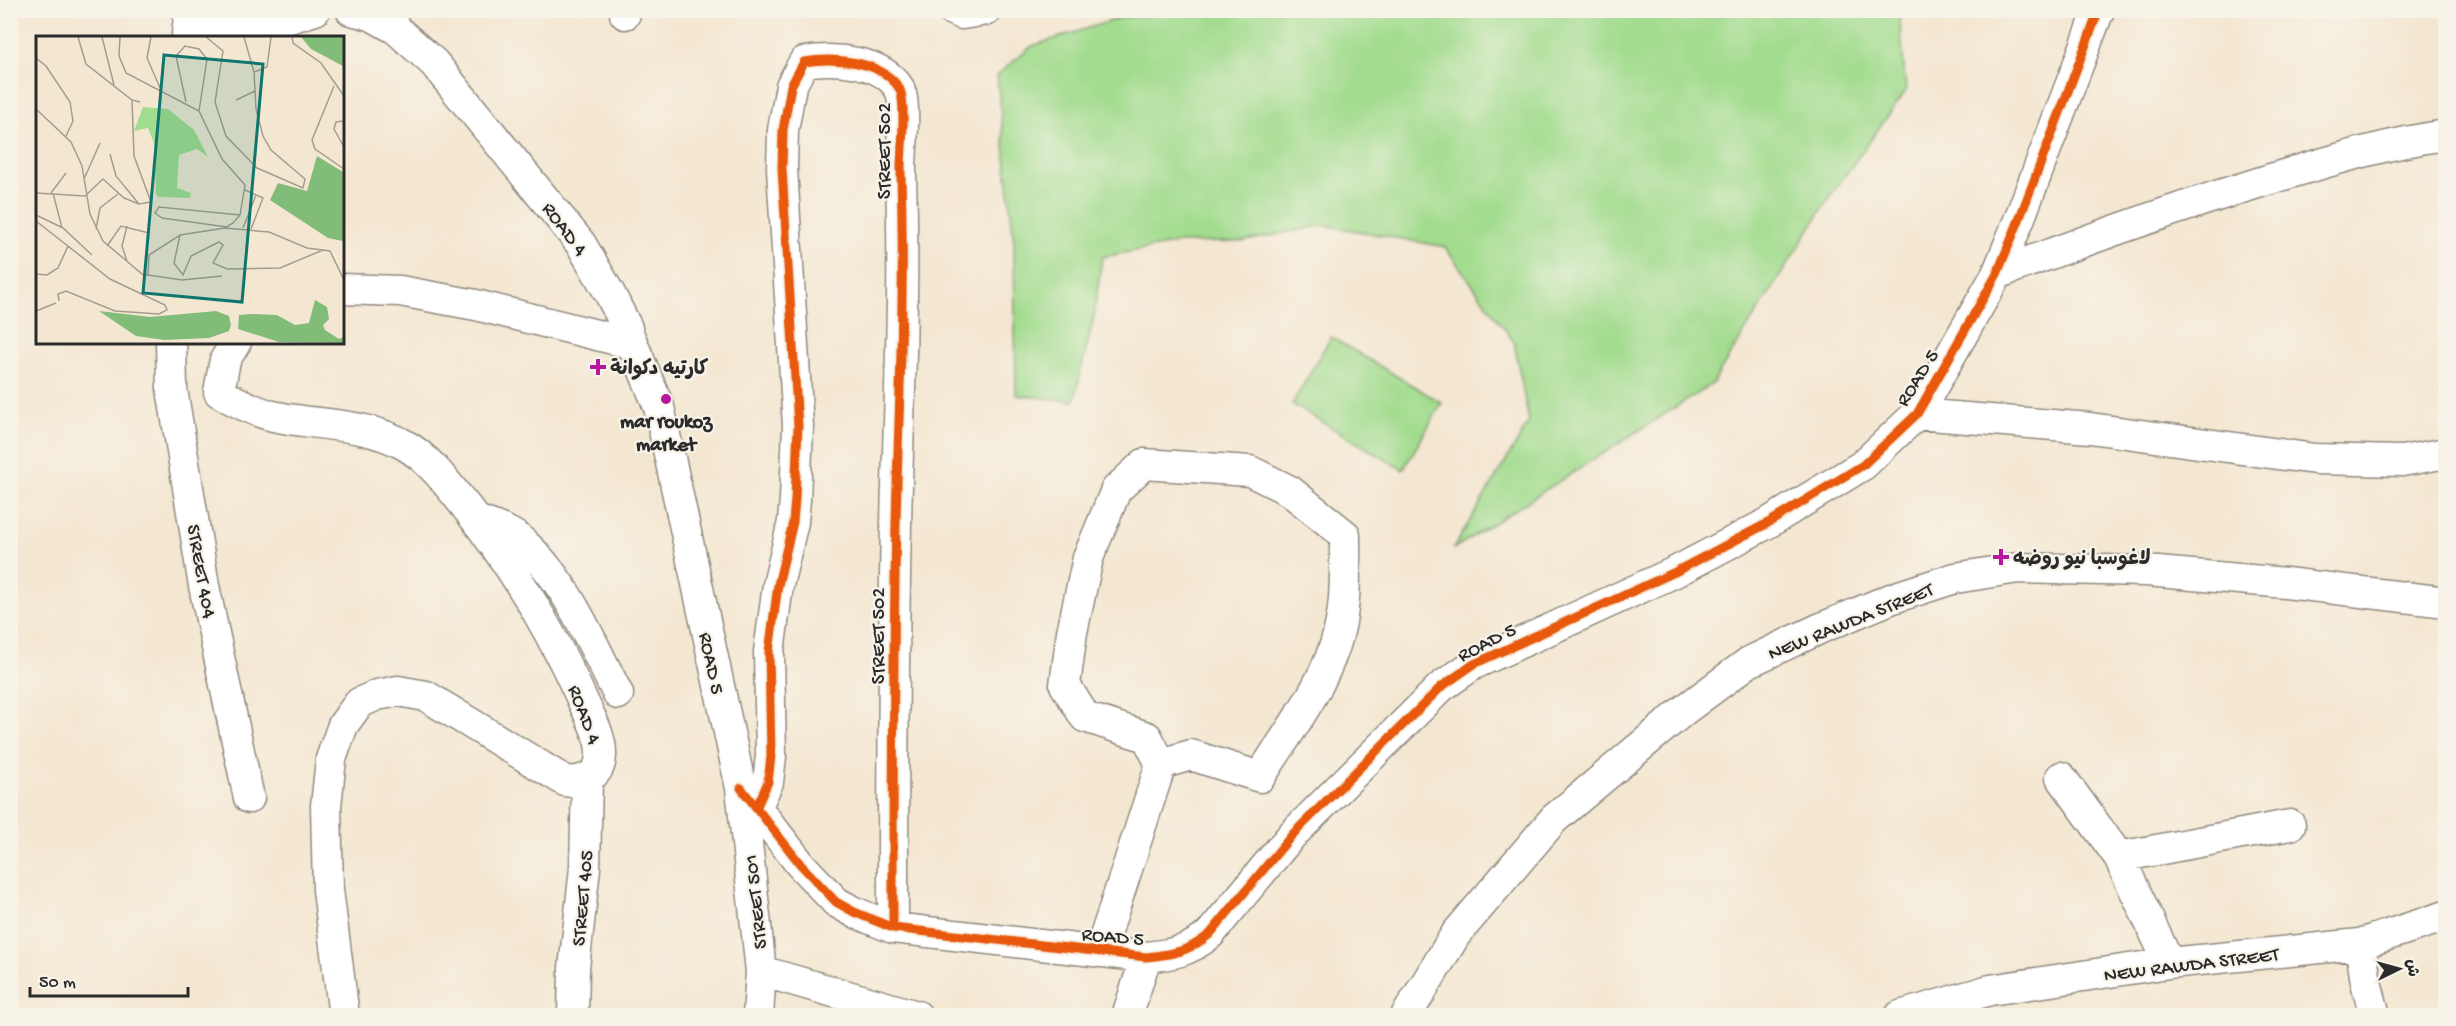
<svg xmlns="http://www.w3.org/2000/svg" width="2456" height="1026" font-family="'Gochi Hand','Playpen Sans Arabic',sans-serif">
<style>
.green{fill:#a2dc8e;stroke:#66845c;stroke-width:1.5}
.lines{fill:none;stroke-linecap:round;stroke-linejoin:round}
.minor-casing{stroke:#90897e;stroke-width:33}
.minor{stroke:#fff;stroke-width:30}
.cycleway-casing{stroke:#f7f3e8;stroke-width:13}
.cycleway{stroke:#e8590c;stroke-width:9}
.poi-dot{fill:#b5179e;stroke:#f7f3e8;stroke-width:2}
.labels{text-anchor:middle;stroke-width:4.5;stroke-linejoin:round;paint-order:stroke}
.street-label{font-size:20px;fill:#2b2b2b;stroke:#f7f3e8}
.poi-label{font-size:20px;font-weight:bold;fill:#2b2b2b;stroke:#f7f3e8;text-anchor:start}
.inset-road{fill:none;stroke:#a49c8f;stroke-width:1.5}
.view{fill:#0f766e;fill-opacity:0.15;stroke:#0f766e;stroke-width:3}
.inset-edge{fill:none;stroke:#2b2b2b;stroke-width:3}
</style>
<rect width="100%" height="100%" fill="#f7f3e8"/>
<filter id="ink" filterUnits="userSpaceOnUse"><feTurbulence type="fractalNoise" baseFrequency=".0167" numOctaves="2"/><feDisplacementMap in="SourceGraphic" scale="12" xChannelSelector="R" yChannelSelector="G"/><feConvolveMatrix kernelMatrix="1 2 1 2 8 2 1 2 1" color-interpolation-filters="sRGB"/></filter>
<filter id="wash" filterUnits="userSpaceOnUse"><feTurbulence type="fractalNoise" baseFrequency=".008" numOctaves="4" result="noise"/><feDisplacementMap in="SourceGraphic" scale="24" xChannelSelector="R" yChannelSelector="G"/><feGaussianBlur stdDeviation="1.35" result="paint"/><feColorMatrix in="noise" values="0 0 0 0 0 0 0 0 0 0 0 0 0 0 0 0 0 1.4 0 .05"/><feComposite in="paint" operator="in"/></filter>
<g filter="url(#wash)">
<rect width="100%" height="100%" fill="#f4e7d2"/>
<!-- green -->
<path class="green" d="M 1899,10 L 1906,91 L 1833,192 L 1712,384 L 1453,549 L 1529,422 L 1514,342 L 1445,247 L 1324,225 L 1241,242 L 1178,243 L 1102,257 L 1094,316 L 1074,401 L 1016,395 L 1014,243 L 997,75 L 1032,46 L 1120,18 L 1189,10 Z
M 1331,337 L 1442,403 L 1403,470 L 1292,404 Z"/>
</g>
<g filter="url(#ink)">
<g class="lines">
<!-- minor casing -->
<g class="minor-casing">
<path id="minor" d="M 190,10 L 187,34 L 255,29 L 315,10
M 952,10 L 962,14 L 987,10
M 625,14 L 625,10
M 1997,274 C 2090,238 2182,206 2277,177 C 2333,160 2388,143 2446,135
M 342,289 L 400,291 L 476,305 L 625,342 L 628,338 L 627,328 L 610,294 L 581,244 L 434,63 L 396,29 L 371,15 L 351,10
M 628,333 L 659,407 L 741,788 L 761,971 L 758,1016
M 171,342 L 172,389 L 204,586 L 249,798
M 236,342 L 225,360 L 219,392 C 236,402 253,411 273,416 C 317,426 364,422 405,445 C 429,459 446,482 463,503 C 511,563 549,626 581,697 C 589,715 602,736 601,756 C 600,777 582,783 565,781 L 426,696 L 398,691 L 377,695 L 359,703 L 343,725 L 331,759 L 326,806 L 328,890 L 344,1016
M 1917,414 L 2090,428 L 2315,459 L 2402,461 L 2446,453
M 477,520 C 491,526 508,530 519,539 C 566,578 591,642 618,694
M 2061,777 L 2119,857 L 2169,963
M 741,788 L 801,865 L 836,902 L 854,912 L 893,928 L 1146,957 C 1174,954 1188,952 1210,934 L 1292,835 L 1441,687 L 1474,664 L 1675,572 L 1768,523 L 1863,465 L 1917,414 L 1997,274 L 2019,220 L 2099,10
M 757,806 L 768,782 L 771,756 L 769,652 L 778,585 L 793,522 L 795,499 L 798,426 L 782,169 L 783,130 L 791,86 L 804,62 C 833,57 881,60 899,88 C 907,101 901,152 901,168 C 901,187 902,206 902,225 C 904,325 898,425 896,524 C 893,659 893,793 893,928
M 2119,857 L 2290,825
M 2360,944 L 2366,982 L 2375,1016
M 1100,952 L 1161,764 L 1191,755 L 1260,777 C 1286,735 1320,692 1335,645 C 1347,611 1345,570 1345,535 L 1290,491 L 1250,471 L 1144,464 L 1116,490 L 1088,558 L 1072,632 L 1065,685 L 1085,717 L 1147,737 L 1161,764
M 761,971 L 917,1016
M 573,1016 L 574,968 L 585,868 L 587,780
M 1127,1016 L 1146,957
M 1406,1016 L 1456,934 L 1554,819 L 1683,711 L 1749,662 L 1821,628 L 1893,598 L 1955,578 L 2018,568 L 2146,571 L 2286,583 L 2446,602
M 1900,1016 L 1990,990 L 2169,963 L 2360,944 L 2446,916"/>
</g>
<!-- minor -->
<use href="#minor" class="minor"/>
<!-- cycleway casing -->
<g class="cycleway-casing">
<path id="cycleway" d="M 741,788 L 801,865 L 836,902 L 854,912 L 893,928 L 1146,957 C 1174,954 1188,952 1210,934 L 1292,835 L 1441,687 L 1474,664 L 1675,572 L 1768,523 L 1863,465 L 1917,414 L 1997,274 L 2019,220 L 2099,10
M 757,806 L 768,782 L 771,756 L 769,652 L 778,585 L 793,522 L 795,499 L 798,426 L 782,169 L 783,130 L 791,86 L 804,62 C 833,57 881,60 899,88 C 907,101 901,152 901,168 C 901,187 902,206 902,225 C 904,325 898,425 896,524 C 893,659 893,793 893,928"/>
</g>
<!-- cycleway -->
<use href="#cycleway" class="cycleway"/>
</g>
</g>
<!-- markers -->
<g class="poi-dot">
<path d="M595 358h6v6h6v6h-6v6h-6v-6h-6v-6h6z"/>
<circle cx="666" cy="399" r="6"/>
<path d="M1998 548h6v6h6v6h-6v6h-6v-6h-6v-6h6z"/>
</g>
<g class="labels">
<!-- street labels -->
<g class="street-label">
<text transform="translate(883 151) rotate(-90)" y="7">STREET 502</text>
<text transform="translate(566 228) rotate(53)" y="7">ROAD 4</text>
<text transform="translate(1916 377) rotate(-58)" y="7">ROAD 5</text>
<text transform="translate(203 571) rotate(80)" y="7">STREET 404</text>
<text transform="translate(1850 620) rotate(-22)" y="7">NEW RAWDA STREET</text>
<text transform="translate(877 636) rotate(-90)" y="7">STREET 502</text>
<text transform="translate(1486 641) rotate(-27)" y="7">ROAD 5</text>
<text transform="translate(713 663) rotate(78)" y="7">ROAD 5</text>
<text transform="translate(586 714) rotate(69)" y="7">ROAD 4</text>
<text transform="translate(581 898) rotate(-85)" y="7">STREET 405</text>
<text transform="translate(754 902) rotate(-96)" y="7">STREET 501</text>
<text transform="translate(1113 935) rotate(5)" y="7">ROAD 5</text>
<text transform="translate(2191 963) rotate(-7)" y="7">NEW RAWDA STREET</text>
</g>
<!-- poi labels -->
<g class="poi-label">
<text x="610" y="374">كارتيه دكوانة</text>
<text x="666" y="427" text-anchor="middle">mar roukoz<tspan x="666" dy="23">market</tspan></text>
<text x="2013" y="564">لاغوسبا نيو روضه</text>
</g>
</g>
<!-- overview -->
<g transform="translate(36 36)">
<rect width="308" height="308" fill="#f4e7d2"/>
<path d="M 107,71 L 132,73 L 158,94 L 172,121 L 161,113 L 143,119 L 141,152 L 155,157 L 154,162 L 122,161 L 120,158 L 118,107 L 112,92 L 98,95 Z" fill="#a2dc8e"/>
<path d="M 265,1 L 307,1 L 307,30 L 275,13 ZM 281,120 L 307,136 L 307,205 L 292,202 L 234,164 L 242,147 L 271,155 ZM 279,264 L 291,271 L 293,283 L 287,289 L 289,294 L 303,303 L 307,301 L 307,307 L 243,306 L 202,293 L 203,279 L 215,278 L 241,279 L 259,289 L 273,287 ZM 63,275 L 114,281 L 180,275 L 193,280 L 195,289 L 193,295 L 173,302 L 128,304 L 100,300 Z" fill="#81bc79"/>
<path class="inset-road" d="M 42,1 L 50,28 L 96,64 L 104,66M 66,1 L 78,49M 84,1 L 83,20 L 90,37 L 163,75 L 186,123 L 209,149 L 204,179 L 197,187 L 189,192 L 144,199M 115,1 L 111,22 L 125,54M 170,1 L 187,15 L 179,66 L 190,100 L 221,132 L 267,152 L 269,143 L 235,114 L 227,100 L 220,73 L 218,36 L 208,1M 256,1 L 257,7 L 285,27 L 308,60M 0,22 L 10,30 L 34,66 L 37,85 L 30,100M 218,36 L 231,31 L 235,1M 298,50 L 276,104 L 279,113 L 308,133M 200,64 L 219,55M 150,66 L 140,20 L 149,10 L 163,13 L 171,23 L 163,75M 0,73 L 35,106 L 46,130 L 54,178 L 67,205 L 106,238 L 112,239 L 113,219 L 144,199 L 138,227 L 147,239 L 155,220 L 183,206 L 187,209 L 177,227 L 191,233 L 244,232 L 287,214M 308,85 L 300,86 L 298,93 L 308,111M 74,118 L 80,140 L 103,168M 48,143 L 64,107M 209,154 L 227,162 L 215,193M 0,157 L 49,160M 15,157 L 30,137M 17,157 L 26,192M 49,160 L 67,143 L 88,162 L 103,168 L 115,166 L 98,120 L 96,64M 0,179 L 27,192 L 56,219M 0,185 L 74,243 L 129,269 L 131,274 L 123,278 L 79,275 L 30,255 L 22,258 L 23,265M 91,190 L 86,210 L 91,225M 191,191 L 126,182 L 119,177 L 123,171 L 204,179M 189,192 L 233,196 L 271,212 L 294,215 L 308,244M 207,192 L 220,159M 60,193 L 64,172 L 82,158M 71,210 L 85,190 L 113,197M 0,238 L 11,239 L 22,232 L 32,210M 112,239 L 146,244 L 186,240M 0,275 L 20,267"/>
<path class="view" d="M 128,19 L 227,28 L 206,266 L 107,257 Z"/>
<rect width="308" height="308" class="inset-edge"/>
</g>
<!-- margin -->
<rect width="2456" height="1026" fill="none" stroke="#f7f3e8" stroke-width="36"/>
<!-- north arrow -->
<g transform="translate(2399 969) rotate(85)" stroke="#f7f3e8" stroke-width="4.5" paint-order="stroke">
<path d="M0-4.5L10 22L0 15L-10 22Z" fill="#2b2b2b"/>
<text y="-9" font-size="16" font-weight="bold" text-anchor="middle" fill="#2b2b2b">ش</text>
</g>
<!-- scale -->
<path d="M30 987v9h158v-9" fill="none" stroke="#2b2b2b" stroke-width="3"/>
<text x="39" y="987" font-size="18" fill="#2b2b2b" stroke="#f7f3e8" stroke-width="4.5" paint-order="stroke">50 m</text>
</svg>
